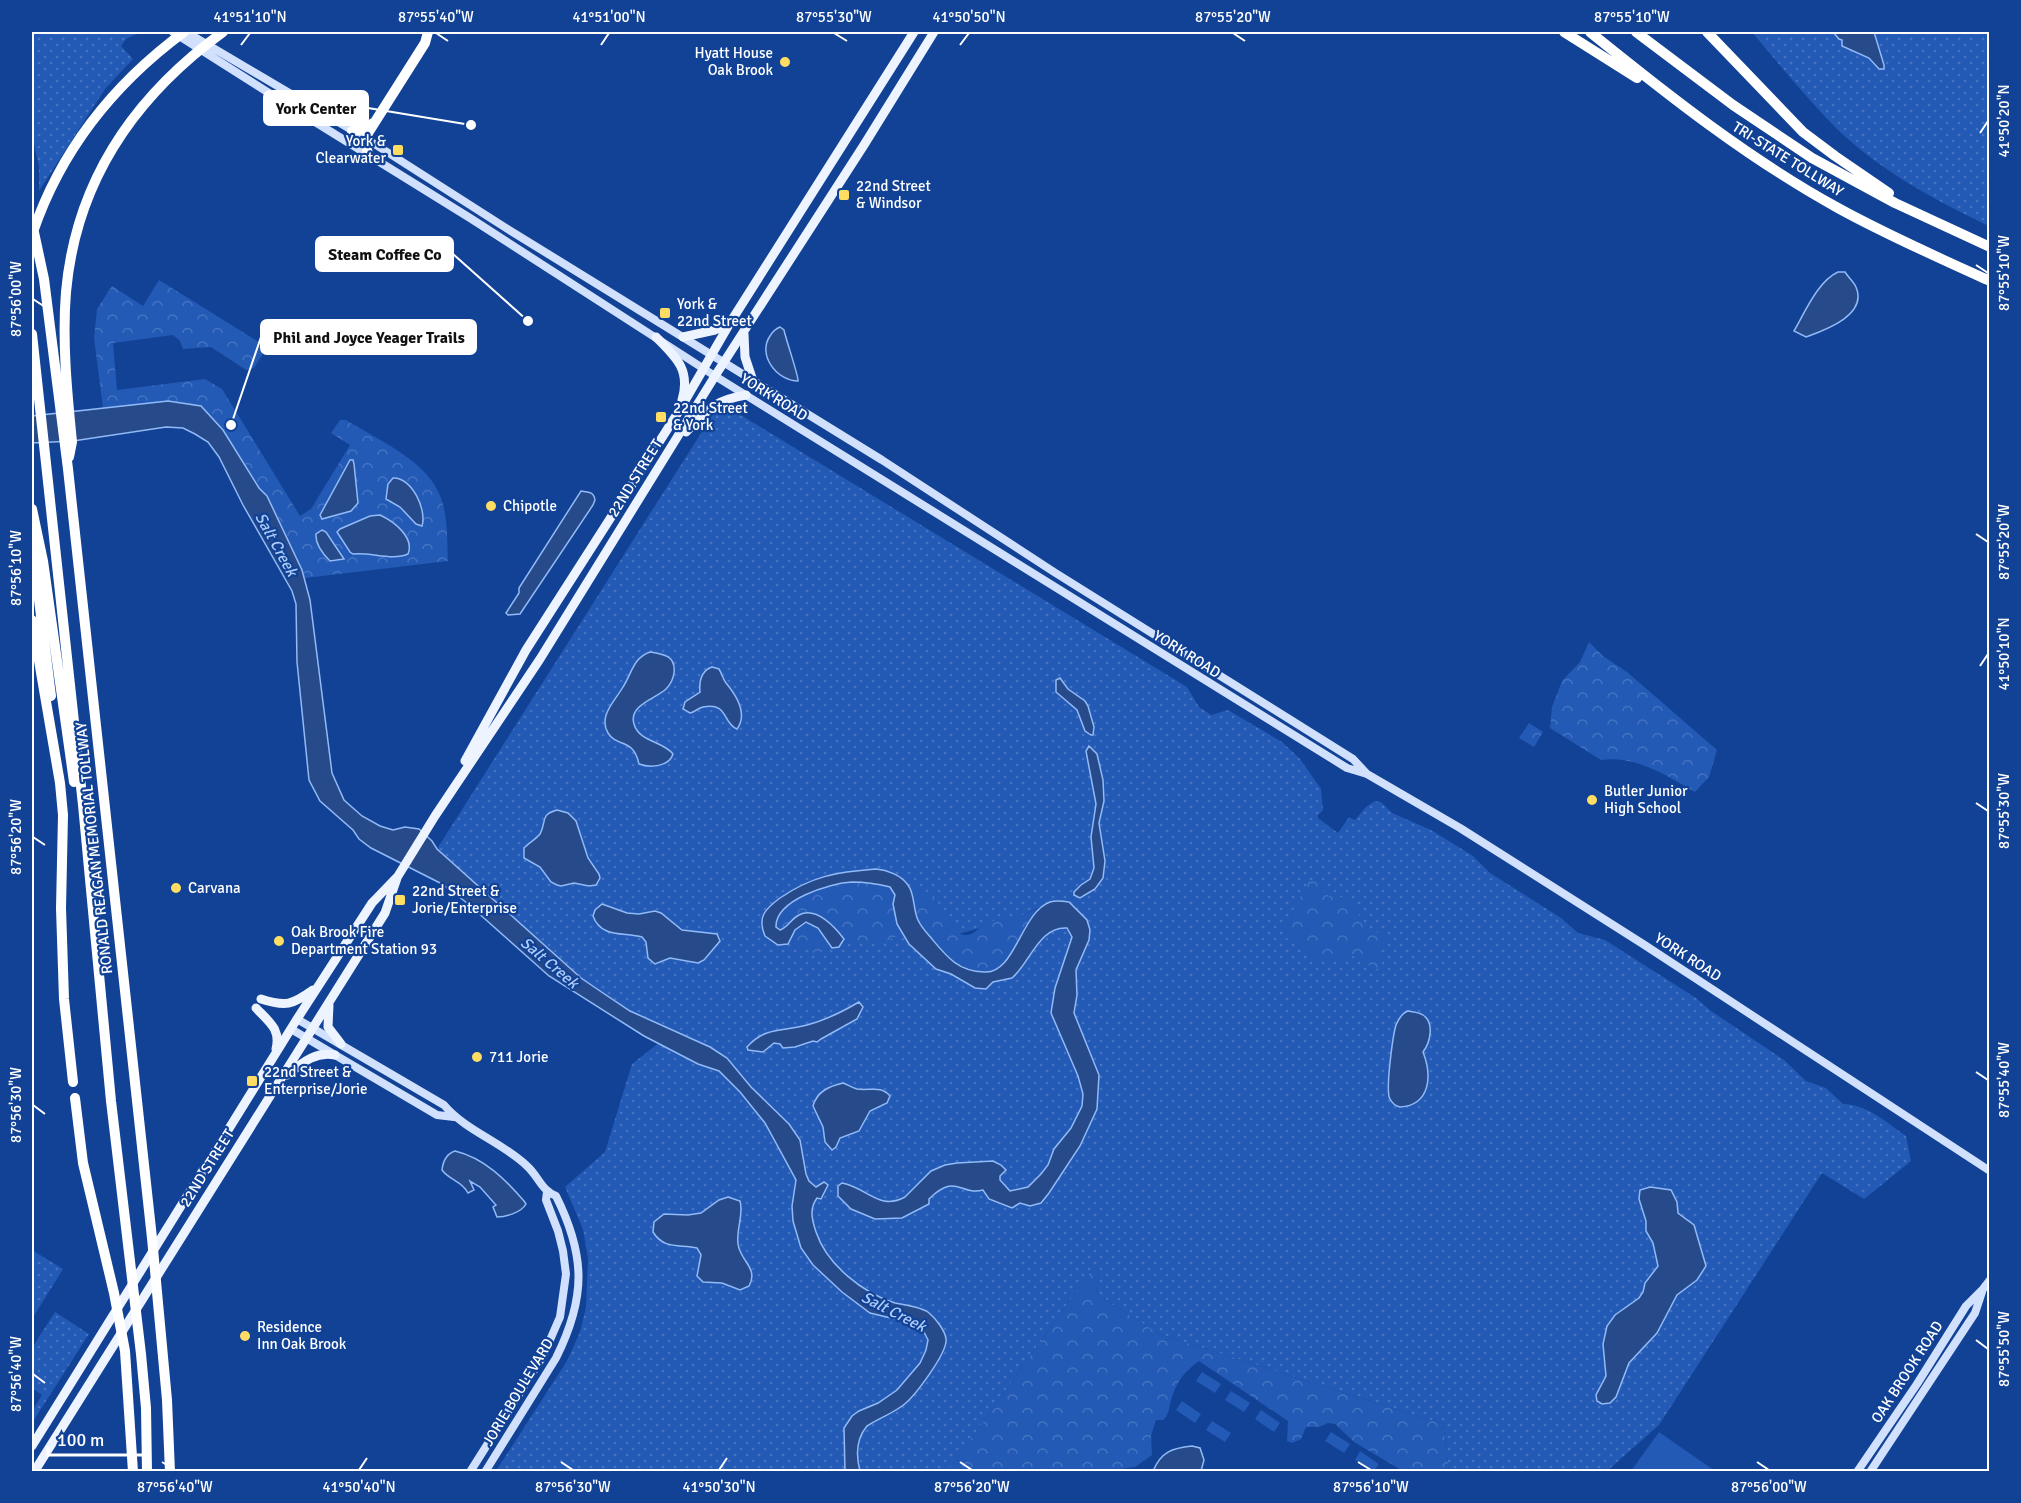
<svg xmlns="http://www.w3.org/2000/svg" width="2021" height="1503" font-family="Signika,sans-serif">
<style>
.grass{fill:url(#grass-dots);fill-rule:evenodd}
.forest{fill:url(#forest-crowns)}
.garden{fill:#235ab6}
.water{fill:#274b8a;stroke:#92baf7;stroke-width:1.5}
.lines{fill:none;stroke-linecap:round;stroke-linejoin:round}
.secondary{stroke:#d0e0fd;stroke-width:8}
.primary{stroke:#edf3ff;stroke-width:9}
.highway{stroke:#fff;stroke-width:10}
.ticks{fill:none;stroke:#fff;stroke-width:2}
.poi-dot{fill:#ffdd63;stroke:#114296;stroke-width:2}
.labels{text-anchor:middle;stroke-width:4.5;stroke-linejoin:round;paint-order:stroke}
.poi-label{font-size:15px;fill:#fff;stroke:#114296;text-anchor:start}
.street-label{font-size:15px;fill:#fff;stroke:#114296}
.water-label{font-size:16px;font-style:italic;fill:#adcbfa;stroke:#114296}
.leader{fill:none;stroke:#fff;stroke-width:2}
.callout-dot{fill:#fff;stroke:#114296;stroke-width:2}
.callout{fill:#fff;stroke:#fff;stroke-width:2}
.callout-label{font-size:16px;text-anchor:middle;font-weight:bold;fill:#111}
.neatline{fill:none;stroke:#fff;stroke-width:2}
.ticks-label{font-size:15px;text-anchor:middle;fill:#fff}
</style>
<defs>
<pattern id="grass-dots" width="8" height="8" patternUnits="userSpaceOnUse" patternTransform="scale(1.5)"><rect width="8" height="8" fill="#235ab6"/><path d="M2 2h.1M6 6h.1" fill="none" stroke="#4473c1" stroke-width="1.8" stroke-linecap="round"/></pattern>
<pattern id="forest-crowns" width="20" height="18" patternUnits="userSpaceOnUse" patternTransform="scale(1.5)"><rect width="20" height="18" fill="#235ab6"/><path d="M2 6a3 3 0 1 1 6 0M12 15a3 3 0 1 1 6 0" fill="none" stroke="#4473c1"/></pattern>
</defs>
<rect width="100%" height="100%" fill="#114296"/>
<!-- grass -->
<path class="grass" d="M 32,32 L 141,32 L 126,39 L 121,46 L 133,59 L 105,89 L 39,191 L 39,166 L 32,136 Z
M 1752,32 L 1989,32 L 1989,226 C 1936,201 1879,170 1836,128 C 1806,98 1779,64 1752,32 Z
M 729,408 L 1187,687 L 1199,707 L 1211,715 L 1228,710 L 1282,742 L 1300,759 L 1321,789 L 1323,810 L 1318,815 L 1318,818 L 1338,833 L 1349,817 L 1355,820 L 1366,807 L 1375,801 L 1381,802 L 1392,813 L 1431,830 L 1473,856 L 1490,873 L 1561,918 L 1578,933 L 1605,940 L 1696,998 L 1711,1011 L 1784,1060 L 1806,1081 L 1826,1088 L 1843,1104 C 1868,1105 1886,1122 1906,1136 L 1911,1161 L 1864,1199 L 1822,1173 L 1659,1425 L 1607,1471 L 1449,1471 L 1443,1424 L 1159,1334 L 1096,1293 L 1099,1270 L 1093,1268 L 948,1471 L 496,1471 L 567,1361 L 580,1332 L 586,1307 L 588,1259 L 583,1229 L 565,1187 L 605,1152 L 632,1064 L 674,1031 L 630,1011 L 581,978 L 437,849 L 712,416 L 720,409 ZM 1059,901 C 1072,902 1073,907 1081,916 L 1049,933 L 989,986 L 964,982 L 951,974 L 936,969 L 918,951 C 947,933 983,929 1016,918 C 1030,913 1044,903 1059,901 Z
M 32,1250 L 63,1269 L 32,1319 Z
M 55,1312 L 89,1334 L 32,1423 L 32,1411 L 42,1395 L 32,1388 L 32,1348 Z"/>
<!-- forest -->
<path class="forest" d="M 159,280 L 267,347 L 254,368 L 246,370 L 211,347 L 183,349 L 180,341 L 173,335 L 113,343 L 117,390 L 205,379 L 222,389 L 300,516 L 311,509 L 350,445 L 331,433 L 340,420 L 346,420 C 379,441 430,461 442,501 C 448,520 447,542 448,561 L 305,578 L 302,569 L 267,496 L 259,488 L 223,430 L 201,407 L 168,401 L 103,408 L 94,338 L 97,309 L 112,286 L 143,306 Z
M 1589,642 L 1603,656 L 1627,672 L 1717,750 L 1709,777 L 1695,792 C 1666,775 1635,755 1601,760 L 1550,728 L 1552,707 L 1562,681 L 1580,662 Z
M 1529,723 L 1543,732 L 1534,747 L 1519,738 Z
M 1313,880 L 1319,883 L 1328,896 C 1350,899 1358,894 1360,920 L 1372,930 L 1387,937 L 1387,939 L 1379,943 L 1377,947 L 1383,957 L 1381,967 L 1375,970 L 1357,955 L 1335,962 L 1321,961 L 1287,939 L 1286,927 L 1288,919 L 1309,881 Z
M 853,882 L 890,887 L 895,895 C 892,910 896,926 904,938 L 895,937 L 886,941 L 875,941 L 866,939 L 848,942 L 827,923 L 790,921 L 787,927 L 780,930 L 776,927 C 774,898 831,885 853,882 Z
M 909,886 C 943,887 948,933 964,935 C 976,936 978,926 988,922 C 995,919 1006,920 1015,918 C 1023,915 1032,911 1041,908 C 1036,914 1030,919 1026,925 C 1023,929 1023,934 1021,938 C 1017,945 1005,963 999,968 C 991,974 982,973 973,970 C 932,956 918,926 909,886 Z
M 806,922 L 818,928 L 832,948 L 816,954 L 803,948 L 788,944 L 795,931 Z
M 1093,1268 L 1099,1270 L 1096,1293 L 1159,1334 L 1443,1424 L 1449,1471 L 1403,1471 L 1354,1442 L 1335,1424 L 1328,1423 L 1319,1427 L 1306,1427 L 1301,1439 L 1292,1443 L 1287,1441 L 1288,1421 L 1199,1361 C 1185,1371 1177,1381 1172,1397 C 1169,1405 1170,1414 1163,1420 L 1156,1420 L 1151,1436 L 1152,1455 L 1135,1467 L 1121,1469 L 1118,1472 L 948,1471 Z"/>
<!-- garden -->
<path class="garden" d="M 1202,1372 L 1221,1384 L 1215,1393 L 1196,1381 Z
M 1231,1391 L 1250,1403 L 1244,1412 L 1225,1400 Z
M 1182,1401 L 1201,1414 L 1195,1423 L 1176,1410 Z
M 1261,1410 L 1280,1423 L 1274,1432 L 1255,1419 Z
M 1212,1421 L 1231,1433 L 1225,1442 L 1206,1430 Z
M 1331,1432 L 1350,1444 L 1344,1453 L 1325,1441 Z
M 1659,1432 L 1715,1471 L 1631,1471 Z
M 1360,1451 L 1379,1464 L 1374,1471 L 1355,1460 Z"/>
<!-- water -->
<path class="water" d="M 1833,32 L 1874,32 L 1884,65 L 1884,69 L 1879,69 L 1869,58 L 1842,46 L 1842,40 L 1839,39 Z
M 1838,272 L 1845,272 C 1848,277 1854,282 1856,287 C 1868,315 1825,330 1806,337 L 1794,331 C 1805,312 1818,281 1838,272 Z
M 780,327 L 784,330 C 786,340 799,377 798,381 C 777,381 757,355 770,336 C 773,331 775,329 780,327 Z
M 168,401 L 201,406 L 223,430 L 259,488 L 267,496 L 302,570 L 310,600 L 332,773 L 344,800 L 362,816 L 380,826 L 393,830 L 405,827 L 419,829 L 432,841 L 437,849 L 581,978 L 600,991 L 630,1011 L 710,1047 L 727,1058 L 751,1087 L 789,1124 L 800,1140 L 806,1174 L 809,1181 L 816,1187 L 824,1182 L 828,1185 L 821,1199 L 817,1198 C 809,1209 812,1220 816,1232 C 827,1265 863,1293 895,1303 C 904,1305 922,1307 929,1313 C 935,1318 945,1330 946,1339 C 948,1352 914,1398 902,1406 C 891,1414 878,1419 867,1426 C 856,1439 856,1456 860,1471 L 845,1471 L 844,1428 L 852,1416 L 859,1411 L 878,1403 L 897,1390 L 920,1363 L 926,1350 L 928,1340 L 924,1332 L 912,1323 L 870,1313 L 842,1292 L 813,1265 L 801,1248 L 793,1221 L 792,1206 L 796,1180 L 765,1123 L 740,1092 L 719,1071 L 698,1064 L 644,1036 L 549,976 L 467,903 L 442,884 L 371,848 L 359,839 L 353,830 L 320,801 L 309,780 L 297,662 L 296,604 L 292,591 L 243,505 L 219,457 L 208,442 L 195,434 L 183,428 L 166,427 L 73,441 L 32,443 L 32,416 Z
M 350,460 L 353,460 L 354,464 L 358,503 L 351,511 L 322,519 L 320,515 Z
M 393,478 C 412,477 427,510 422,526 L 416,524 L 400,507 L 386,499 L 388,484 Z
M 581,491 C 587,492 594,491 595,500 L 593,505 L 520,614 L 508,615 L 506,613 L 519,593 L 519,588 Z
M 380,515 C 393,521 415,537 408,554 C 392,561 371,552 353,554 L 350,552 L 337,532 L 340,529 L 370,516 Z
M 322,530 L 326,532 L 344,559 L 330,561 C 323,554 315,544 316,534 Z
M 650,652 C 664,654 676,656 674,673 C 673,680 671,684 666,689 C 657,698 628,705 634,724 C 639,742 663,741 673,754 C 669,767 650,768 639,764 C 633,737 617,748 608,733 C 598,716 615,701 623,687 C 632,673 633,658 650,652 Z
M 712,667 L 719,669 C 722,674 723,679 726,683 C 736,695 748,714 737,729 C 722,723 729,702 703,707 C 698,708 695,712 690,713 L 683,709 L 685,702 L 700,692 C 699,681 701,671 712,667 Z
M 1060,678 L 1068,689 L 1085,701 L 1088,706 L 1094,727 L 1093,735 L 1091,735 L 1085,731 L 1077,710 L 1056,692 L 1056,680 Z
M 1089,746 L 1097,754 L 1103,780 L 1104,801 L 1099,823 L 1105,861 L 1103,878 L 1095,889 L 1080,898 L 1074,895 L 1074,892 L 1081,885 L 1090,879 L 1094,868 L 1091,837 L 1096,804 L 1086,751 Z
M 557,810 L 568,813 L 576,821 L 588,858 L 599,874 L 600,878 L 596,885 L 589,886 L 574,883 L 561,886 L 557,885 L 551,882 L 540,867 L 524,858 L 524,848 C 529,843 536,839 540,834 C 547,822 539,815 557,810 Z
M 876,869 C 887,870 901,875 908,885 C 915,894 913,910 918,920 C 921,927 927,933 932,939 C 947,957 958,971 984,972 C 1015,975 1021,912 1050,902 C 1056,900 1063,901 1069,902 L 1087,920 L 1090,930 L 1089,940 L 1076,970 L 1077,995 L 1074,1013 L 1099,1075 L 1097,1109 L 1080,1146 L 1049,1193 L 1041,1203 L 1030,1206 L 1020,1203 L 1012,1208 L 989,1199 L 983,1190 C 960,1196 956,1172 929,1199 L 929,1204 L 902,1218 L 875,1219 L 851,1209 L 838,1196 L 838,1186 L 842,1183 C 868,1188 879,1211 905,1197 L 931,1171 L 945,1165 L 957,1163 L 993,1161 L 1001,1165 L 1006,1170 L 1000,1176 L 1000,1180 L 1010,1191 L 1028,1187 L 1041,1174 L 1048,1165 L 1054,1149 L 1071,1128 L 1082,1106 L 1083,1094 L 1078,1076 L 1051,1013 L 1055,988 L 1072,937 L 1067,928 C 1039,926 1030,963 1012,978 L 993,982 L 986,989 L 975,988 L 951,974 L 936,969 L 909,944 L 897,924 L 893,904 L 895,895 L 890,887 C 878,884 864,882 852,882 C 830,883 775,900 776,927 L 780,930 C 788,927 791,919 799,915 C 816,906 835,927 844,939 L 839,947 L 832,948 L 818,928 L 806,922 L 795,930 L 788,944 L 778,945 L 765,936 C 757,917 765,909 780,898 C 812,876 837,872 876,869 Z
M 602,904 L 627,913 L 639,914 L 655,911 L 661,913 L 682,930 L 717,934 L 720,941 L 704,960 L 698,963 L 670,958 L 655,964 L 648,958 L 646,942 L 642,937 C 623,932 601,938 593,916 L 595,910 Z
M 859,1002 L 863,1007 L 857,1019 L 821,1039 L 817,1042 L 813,1041 L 795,1047 L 783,1048 L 780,1044 L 774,1043 L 763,1052 L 748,1050 L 747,1047 C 766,1026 782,1032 807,1025 C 826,1020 842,1012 859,1002 Z
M 1408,1011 C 1413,1012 1419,1012 1423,1015 C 1435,1023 1430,1043 1423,1052 C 1432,1075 1431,1105 1400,1107 C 1396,1106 1392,1103 1390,1099 C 1385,1091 1393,1035 1396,1025 C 1399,1018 1402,1013 1408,1011 Z
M 843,1083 C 848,1085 853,1088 857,1089 C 870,1091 881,1085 890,1096 L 887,1103 L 870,1111 L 859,1131 L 840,1138 L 836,1147 L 832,1150 L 825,1142 L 823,1127 L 813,1106 C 817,1091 830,1086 843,1083 Z
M 455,1151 C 484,1158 505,1179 524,1201 L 526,1204 C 521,1213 505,1217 497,1217 L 493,1207 L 496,1205 L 480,1187 L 470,1181 L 474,1190 L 468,1193 C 462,1181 449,1180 442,1170 C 443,1161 446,1154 455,1151 Z
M 1650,1187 L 1671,1190 L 1677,1202 L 1678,1213 L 1694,1225 L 1706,1266 L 1697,1280 L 1677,1295 L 1657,1333 L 1629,1363 L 1616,1397 L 1610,1403 L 1602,1404 L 1597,1401 L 1596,1395 L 1606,1376 L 1603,1344 L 1607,1326 L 1615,1315 L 1639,1298 L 1643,1292 L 1645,1283 L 1658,1266 L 1653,1243 L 1646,1231 L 1646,1221 L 1639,1199 L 1640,1190 Z
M 728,1197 L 740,1201 C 744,1215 736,1229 738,1244 C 740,1261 759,1268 749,1286 L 740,1290 L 722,1283 L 703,1282 L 697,1276 L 701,1255 L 697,1248 C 680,1244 664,1250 653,1232 L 654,1222 L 664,1214 L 688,1215 L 701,1213 L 719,1200 Z
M 1192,1446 L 1200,1448 L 1204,1460 L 1201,1471 L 1153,1471 C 1161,1452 1172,1448 1192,1446 Z"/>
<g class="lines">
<!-- secondary -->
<path class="secondary" d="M 173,32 L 299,112 L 470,218 L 715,376 L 1347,768 L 1367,774 L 1460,828 L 1643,944 L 1990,1171
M 186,32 L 362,136 L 506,228 L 882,460 L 1054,572 L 1353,759 L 1367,774
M 297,1019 L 444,1105 C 466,1131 502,1142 527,1166 C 539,1177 541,1190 556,1196 C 586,1256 586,1298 556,1358 L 485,1472
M 291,1029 L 437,1115 L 454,1117
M 470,1472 L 543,1356 L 560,1317 L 566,1274 L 563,1251 L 558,1231 L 546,1200 L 547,1192
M 1857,1472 L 1917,1384 L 1966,1306 L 1983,1289 L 1990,1280
M 1870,1472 L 1975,1313 L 1982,1292"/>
<!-- primary -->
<path class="primary" d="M 744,334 L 745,357 L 753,381
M 656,337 C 676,357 691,370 682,400
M 683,337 L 715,330 L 728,324
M 686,432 C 709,410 712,401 746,395
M 465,761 L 526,650 L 679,411 L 730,323 L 914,32
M 261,999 C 286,1007 292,1005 313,990
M 329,1005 L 328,1027 L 341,1044
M 256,1008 C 269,1022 281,1029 276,1049
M 287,1075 C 302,1063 315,1051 335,1055
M 32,1446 L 297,1019 L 372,903 L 398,876 L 435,816 L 540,659 L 715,376 L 864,145 L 934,32
M 34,1472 L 385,913 L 397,878"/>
<!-- highway -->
<path class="highway" d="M 1564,32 L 1637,78
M 1590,32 C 1669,96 1749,159 1838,208 C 1887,235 1939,258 1990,281
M 1636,32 L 1733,105 L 1812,158 L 1895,203 L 1990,247
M 1707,32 L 1803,132 L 1835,156 L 1889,193
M 352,131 L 365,129 L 373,123
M 368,154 L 366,145 L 368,133 L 425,43 L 428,32
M 32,223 L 44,279 L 68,469 L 152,1238 L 167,1400 L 170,1472
M 33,232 C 61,150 115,83 184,32
M 32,334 L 83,805 L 111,1101 L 141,1354 L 146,1408 L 147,1472
M 69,457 L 72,442 C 67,392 62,341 66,292 C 76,180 135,96 223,32
M 32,509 L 43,561 L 74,782
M 32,544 L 51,696
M 32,620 L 60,783 L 63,815 L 61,908 L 64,999 L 73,1082
M 75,1098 L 83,1163 L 114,1293 L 125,1351 L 133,1472"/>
</g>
<!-- ticks -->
<path class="ticks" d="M 436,33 L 448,41M 834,33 L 847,41M 1233,33 L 1245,41M 1632,33 L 1644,41M 241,45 L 250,33M 601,45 L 609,33M 960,45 L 969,33M 1980,133 L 1988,121M 1976,265 L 1988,273M 33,299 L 45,307M 1976,534 L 1988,542M 33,568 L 45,576M 1980,666 L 1988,654M 1976,803 L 1988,811M 33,837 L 45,845M 1976,1072 L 1988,1080M 33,1105 L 45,1114M 1976,1340 L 1988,1349M 33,1374 L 45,1383M 162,1462 L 175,1470M 561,1462 L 573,1470M 960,1462 L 972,1470M 1358,1462 L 1371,1470M 1757,1462 L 1769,1470M 359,1470 L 367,1458M 719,1470 L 727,1458"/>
<!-- markers -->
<g class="poi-dot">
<circle cx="785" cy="62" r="6"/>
<rect x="392" y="144" width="12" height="12" rx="3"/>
<rect x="838" y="189" width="12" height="12" rx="3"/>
<rect x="659" y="307" width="12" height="12" rx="3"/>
<rect x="655" y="411" width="12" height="12" rx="3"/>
<circle cx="491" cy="506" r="6"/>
<circle cx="1592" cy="800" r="6"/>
<circle cx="176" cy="888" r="6"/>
<rect x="394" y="894" width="12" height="12" rx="3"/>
<circle cx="279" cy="941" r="6"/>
<circle cx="477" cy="1057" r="6"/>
<rect x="246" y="1075" width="12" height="12" rx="3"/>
<circle cx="245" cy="1336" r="6"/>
</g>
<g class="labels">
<!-- poi labels -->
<g class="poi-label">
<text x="773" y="58" text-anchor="end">Hyatt House<tspan x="773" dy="17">Oak Brook</tspan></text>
<text x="386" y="146" text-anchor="end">York &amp;<tspan x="386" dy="17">Clearwater</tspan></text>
<text x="856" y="191">22nd Street<tspan x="856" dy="17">&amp; Windsor</tspan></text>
<text x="677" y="309">York &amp;<tspan x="677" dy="17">22nd Street</tspan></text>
<text x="673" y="413">22nd Street<tspan x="673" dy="17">&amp; York</tspan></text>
<text x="503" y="511">Chipotle</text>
<text x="1604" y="796">Butler Junior<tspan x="1604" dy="17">High School</tspan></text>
<text x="188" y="893">Carvana</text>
<text x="412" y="896">22nd Street &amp;<tspan x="412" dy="17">Jorie/Enterprise</tspan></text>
<text x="291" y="937">Oak Brook Fire<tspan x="291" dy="17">Department Station 93</tspan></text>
<text x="489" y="1062">711 Jorie</text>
<text x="264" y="1077">22nd Street &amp;<tspan x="264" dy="17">Enterprise/Jorie</tspan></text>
<text x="257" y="1332">Residence<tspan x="257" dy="17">Inn Oak Brook</tspan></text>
</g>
<!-- street labels -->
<g class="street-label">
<text transform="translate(1788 159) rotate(32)" y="5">TRI-STATE TOLLWAY</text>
<text transform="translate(774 397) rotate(32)" y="5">YORK ROAD</text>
<text transform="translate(635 478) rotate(-58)" y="5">22ND STREET</text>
<text transform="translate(1187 654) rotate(32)" y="5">YORK ROAD</text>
<text transform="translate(94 848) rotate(-96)" y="5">RONALD REAGAN MEMORIAL TOLLWAY</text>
<text transform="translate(1688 957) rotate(33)" y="5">YORK ROAD</text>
<text transform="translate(207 1168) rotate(-58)" y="5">22ND STREET</text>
<text transform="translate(1907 1372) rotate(-57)" y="5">OAK BROOK ROAD</text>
<text transform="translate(518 1392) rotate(-59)" y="5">JORIE BOULEVARD</text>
</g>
<!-- water labels -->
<g class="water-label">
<text transform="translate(277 544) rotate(61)" y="6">Salt Creek</text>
<text transform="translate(550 962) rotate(40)" y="6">Salt Creek</text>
<text transform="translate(894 1311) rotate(27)" y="6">Salt Creek</text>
</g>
</g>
<!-- callouts -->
<path class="leader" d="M471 125L368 108M528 321L453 254M231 425L261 337"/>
<g class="callout-dot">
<circle cx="471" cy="125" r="6"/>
<circle cx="528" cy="321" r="6"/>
<circle cx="231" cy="425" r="6"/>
</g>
<g class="callout">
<rect x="264" y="91" width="104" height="34" rx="6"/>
<rect x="316" y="237" width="137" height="34" rx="6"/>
<rect x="261" y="320" width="215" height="34" rx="6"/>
</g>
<g class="callout-label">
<text x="316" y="114">York Center</text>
<text x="385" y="260">Steam Coffee Co</text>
<text x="369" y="343">Phil and Joyce Yeager Trails</text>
</g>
<!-- border -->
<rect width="2021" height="1503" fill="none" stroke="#114296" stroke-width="66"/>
<!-- scale -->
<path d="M48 1446v9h96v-9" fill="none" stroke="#ffffff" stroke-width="3"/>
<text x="57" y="1446" font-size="18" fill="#ffffff" stroke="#114296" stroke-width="4.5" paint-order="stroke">100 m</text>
<rect x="33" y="33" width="1955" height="1437" class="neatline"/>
<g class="ticks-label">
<text x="250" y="22">41°51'10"N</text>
<text x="436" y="22">87°55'40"W</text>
<text x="609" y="22">41°51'00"N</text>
<text x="834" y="22">87°55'30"W</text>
<text x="969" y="22">41°50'50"N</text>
<text x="1233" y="22">87°55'20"W</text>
<text x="1632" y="22">87°55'10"W</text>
<text transform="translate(2004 121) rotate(-90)" y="5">41°50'20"N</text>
<text transform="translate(2004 273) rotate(-90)" y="5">87°55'10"W</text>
<text transform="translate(16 299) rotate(-90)" y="5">87°56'00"W</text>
<text transform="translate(2004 542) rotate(-90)" y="5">87°55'20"W</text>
<text transform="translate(16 568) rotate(-90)" y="5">87°56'10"W</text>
<text transform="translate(2004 654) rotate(-90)" y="5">41°50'10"N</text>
<text transform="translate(2004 811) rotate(-90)" y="5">87°55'30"W</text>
<text transform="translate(16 837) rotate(-90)" y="5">87°56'20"W</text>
<text transform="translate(2004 1080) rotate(-90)" y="5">87°55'40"W</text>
<text transform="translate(16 1105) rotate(-90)" y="5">87°56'30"W</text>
<text transform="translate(2004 1349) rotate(-90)" y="5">87°55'50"W</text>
<text transform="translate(16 1374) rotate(-90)" y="5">87°56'40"W</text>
<text x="175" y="1492">87°56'40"W</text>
<text x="359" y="1492">41°50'40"N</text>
<text x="573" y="1492">87°56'30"W</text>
<text x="719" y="1492">41°50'30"N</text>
<text x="972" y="1492">87°56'20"W</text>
<text x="1371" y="1492">87°56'10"W</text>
<text x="1769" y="1492">87°56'00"W</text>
</g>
</svg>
